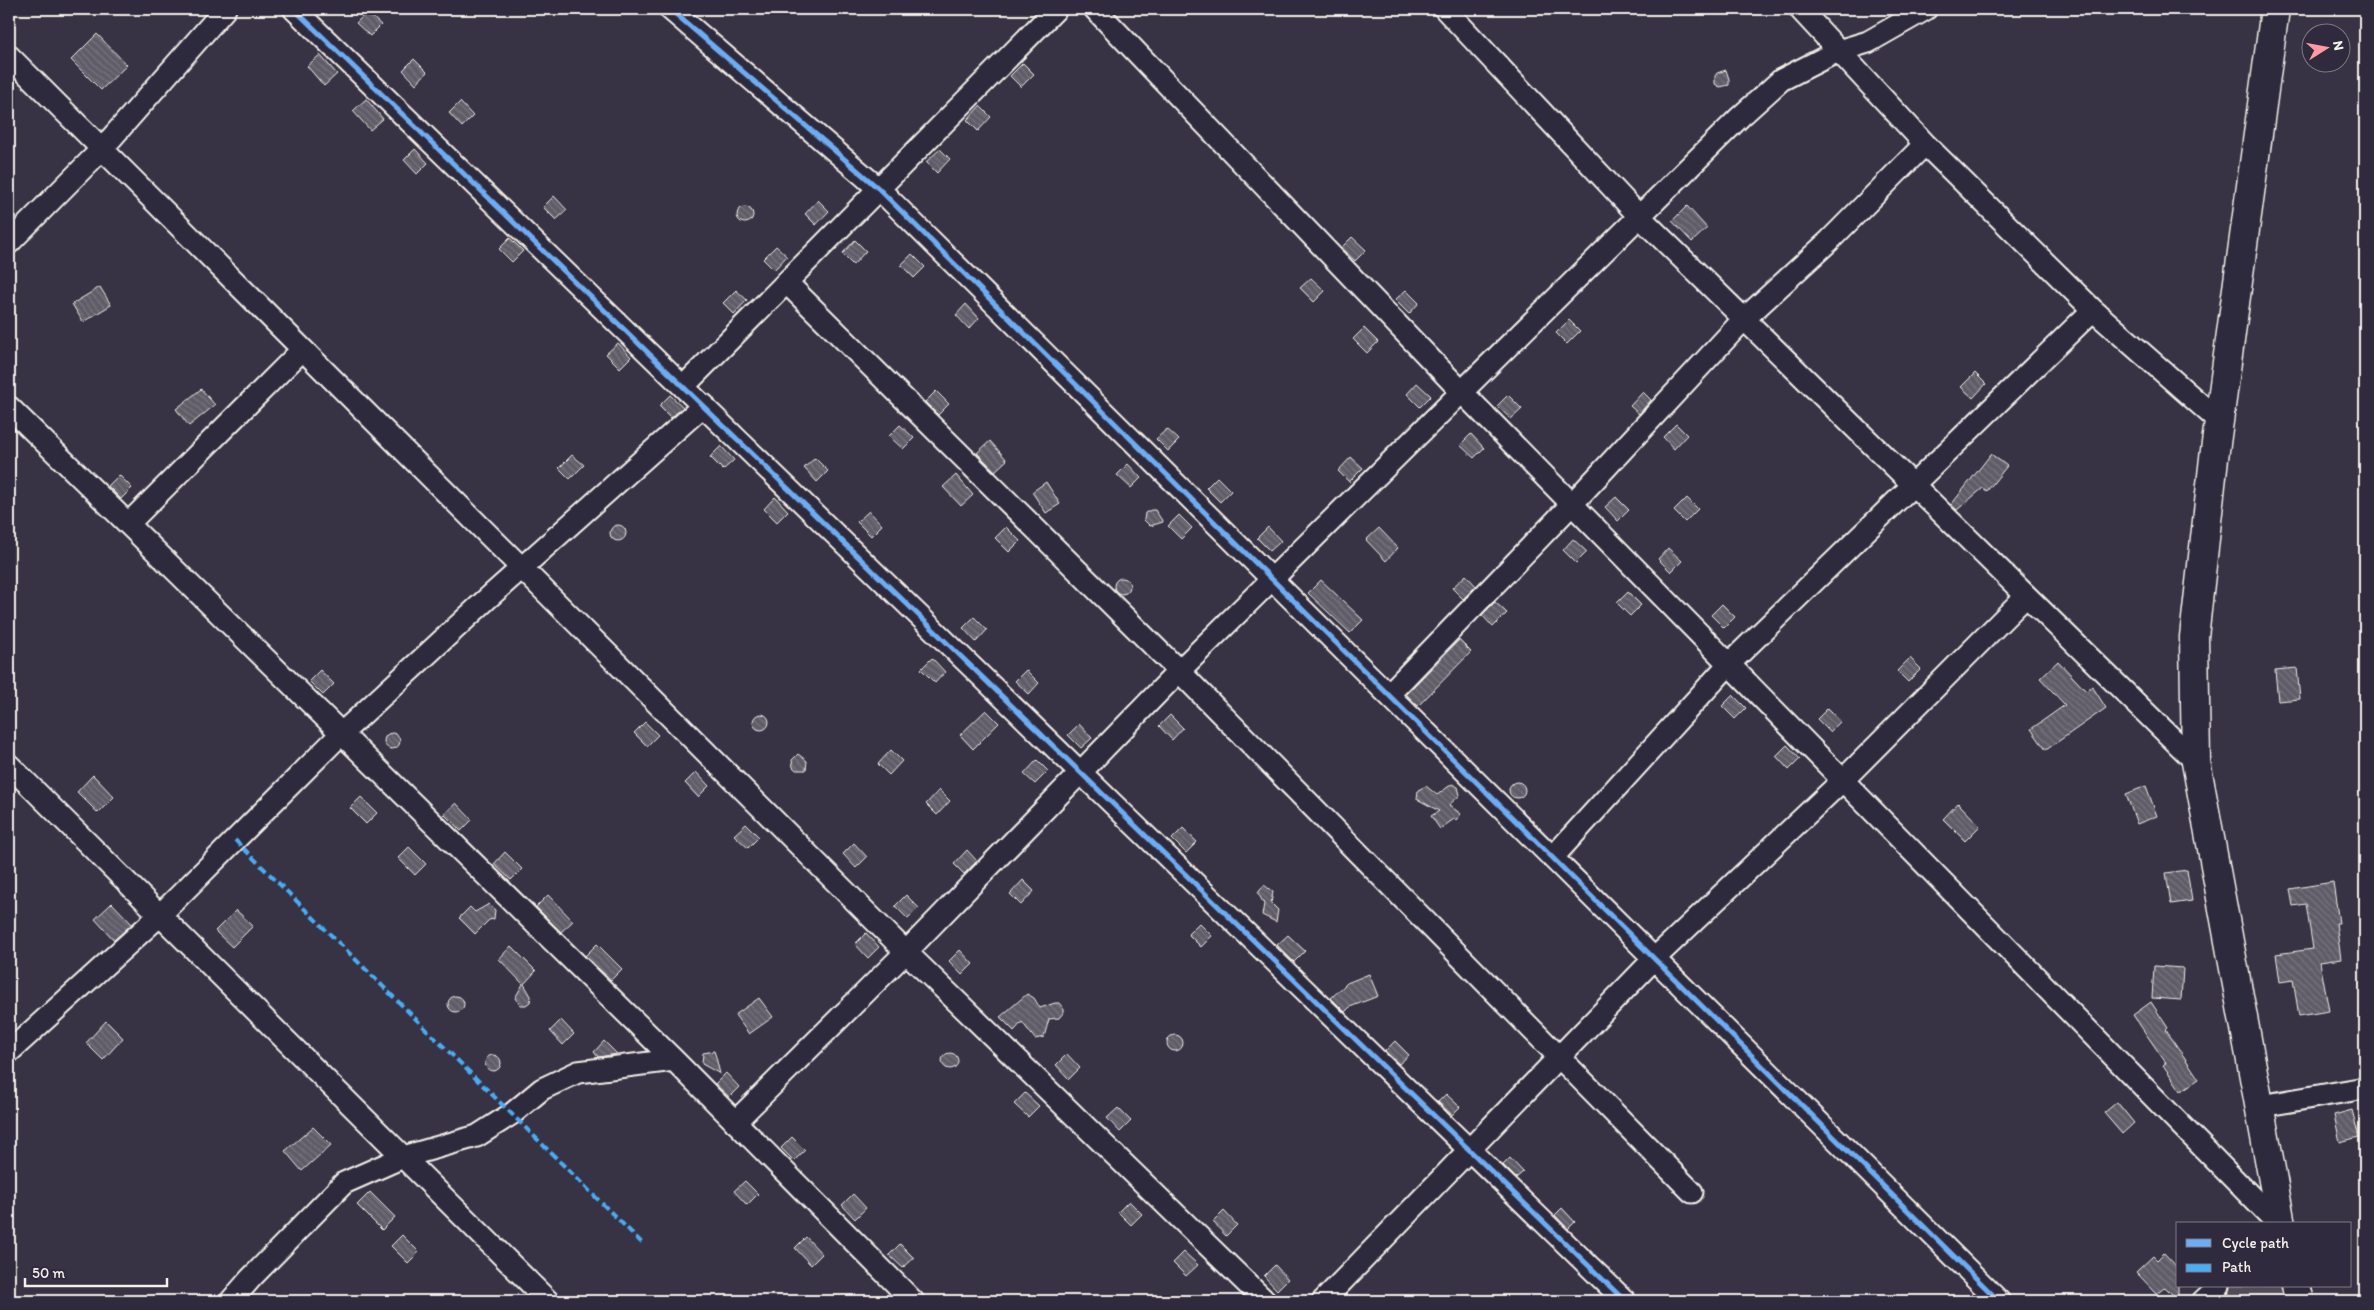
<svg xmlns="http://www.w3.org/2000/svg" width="2374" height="1310" font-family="Itim,sans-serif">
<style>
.grass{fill:#504b59;stroke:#a29ea0}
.building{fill:url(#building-back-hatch);stroke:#f4f1e8}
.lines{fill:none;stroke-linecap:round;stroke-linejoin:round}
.minor-casing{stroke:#f4f1e8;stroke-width:25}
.secondary-casing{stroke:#f4f1e8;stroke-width:31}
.minor{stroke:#2f2a3d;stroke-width:21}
.secondary{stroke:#2f2a3d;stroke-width:28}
.quiet{stroke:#49aef6;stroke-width:4;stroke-dasharray:8 4;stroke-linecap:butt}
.cycleway-casing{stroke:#2f2a3d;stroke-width:8}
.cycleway{stroke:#6dadf4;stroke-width:5}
</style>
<defs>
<pattern id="building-back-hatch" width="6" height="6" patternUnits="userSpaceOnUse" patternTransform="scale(1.25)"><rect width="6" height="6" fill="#5f5c67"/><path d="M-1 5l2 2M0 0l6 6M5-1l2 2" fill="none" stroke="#77747d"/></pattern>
</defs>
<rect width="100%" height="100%" fill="#373244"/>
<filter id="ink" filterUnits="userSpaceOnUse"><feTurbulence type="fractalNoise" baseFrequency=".02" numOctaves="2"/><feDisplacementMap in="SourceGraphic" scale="10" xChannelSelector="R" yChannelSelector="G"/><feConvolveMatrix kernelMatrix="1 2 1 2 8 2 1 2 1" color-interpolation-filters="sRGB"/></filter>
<g filter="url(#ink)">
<!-- grass -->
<path class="grass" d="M 2228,1286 L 2290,1286 L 2293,1301 L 2212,1301 Z"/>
<!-- building -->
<path class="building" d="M 367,12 L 381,25 L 370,36 L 356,23 Z
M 97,34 L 127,65 L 101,90 L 71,60 Z
M 320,55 L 337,74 L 324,86 L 307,66 Z
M 414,59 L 427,72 L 416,84 L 403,70 Z
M 1023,63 L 1034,74 L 1021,87 L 1010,76 Z
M 1726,70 L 1729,79 L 1729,85 L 1720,87 L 1715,84 L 1715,76 L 1717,73 Z
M 366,99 L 383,119 L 370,130 L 353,111 Z
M 460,102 L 473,116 L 462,127 L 449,113 Z
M 980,106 L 991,117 L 978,131 L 967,120 Z
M 415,149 L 428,163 L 417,174 L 404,160 Z
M 940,149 L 950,159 L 937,173 L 926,162 Z
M 554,196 L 567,210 L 556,220 L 543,207 Z
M 818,200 L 829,211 L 816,225 L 805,214 Z
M 1687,206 L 1707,228 L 1692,242 L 1672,221 Z
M737 215a8 8 0 1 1 16 0a8 8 0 1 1-16 0Z
M 1352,237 L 1366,250 L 1355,261 L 1341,248 Z
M 510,238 L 523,251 L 512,262 L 499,249 Z
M 855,240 L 866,251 L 853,265 L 842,254 Z
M 776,246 L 787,256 L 774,270 L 763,259 Z
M 912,254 L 925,267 L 914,278 L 901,265 Z
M 1311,278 L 1325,291 L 1314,302 L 1300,288 Z
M 100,287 L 111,305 L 83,322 L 72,304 Z
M 736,290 L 747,300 L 734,314 L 723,303 Z
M 1406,290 L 1419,303 L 1409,314 L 1395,300 Z
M 966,304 L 979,318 L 969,329 L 956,315 Z
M 1569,320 L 1580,331 L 1567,344 L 1556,333 Z
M 1364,328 L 1378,342 L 1367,353 L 1353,339 Z
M 618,343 L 631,357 L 620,368 L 606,354 Z
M 1975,373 L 1986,384 L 1973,398 L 1961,387 Z
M 1417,383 L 1431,396 L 1420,407 L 1407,394 Z
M 201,389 L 215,405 L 189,426 L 176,409 Z
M 936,391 L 949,404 L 938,415 L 925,402 Z
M 1643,392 L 1651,400 L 1639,414 L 1630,406 Z
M 670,395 L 683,407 L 671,418 L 659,406 Z
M 1508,395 L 1522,409 L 1511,419 L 1497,406 Z
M 1676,424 L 1687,435 L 1674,449 L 1663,437 Z
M 900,425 L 914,438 L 903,449 L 889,436 Z
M 1167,429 L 1179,440 L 1168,451 L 1156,439 Z
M 1471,434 L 1484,448 L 1474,458 L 1460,445 Z
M 990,441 L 1007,460 L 995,471 L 977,453 Z
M 721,446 L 734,460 L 723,470 L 710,457 Z
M 1991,454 L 2007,466 L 1987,491 L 1983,488 L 1957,510 L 1951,505 Z
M 572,455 L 584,465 L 570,479 L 559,468 Z
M 1351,457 L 1363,468 L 1349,482 L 1338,471 Z
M 815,458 L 828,471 L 817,482 L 804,468 Z
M 1128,464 L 1141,478 L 1131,488 L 1117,475 Z
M 119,475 L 132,488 L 121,499 L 108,486 Z
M 956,475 L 973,495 L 961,506 L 943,487 Z
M 1217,477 L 1231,491 L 1220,502 L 1206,488 Z
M 1046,482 L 1060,504 L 1046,513 L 1032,492 Z
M 775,497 L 788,511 L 777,522 L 764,509 Z
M 1616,497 L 1629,510 L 1618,521 L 1605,507 Z
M 1687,498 L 1698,509 L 1685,522 L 1674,511 Z
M 1151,510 L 1155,510 L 1163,522 L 1150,526 L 1144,520 L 1145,513 Z
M 869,511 L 882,525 L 871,536 L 857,522 Z
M 1179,515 L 1192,528 L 1181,539 L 1168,526 Z
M610 533a8 8 0 1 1 16 0a8 8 0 1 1-16 0Z
M 1006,527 L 1020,541 L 1009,552 L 995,538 Z
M 1268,527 L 1281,541 L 1270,551 L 1257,538 Z
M 1379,528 L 1398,548 L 1386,561 L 1366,540 Z
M 1573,539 L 1587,552 L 1576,563 L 1563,550 Z
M 1668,548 L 1682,561 L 1671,572 L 1658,559 Z
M 1466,575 L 1476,586 L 1463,599 L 1452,588 Z
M1114 586a8 8 0 1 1 16 0a8 8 0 1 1-16 0Z
M 1321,580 L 1363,620 L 1350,633 L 1308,593 Z
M 1628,592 L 1641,605 L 1630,616 L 1617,603 Z
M 1495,602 L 1507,613 L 1493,627 L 1482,615 Z
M 1722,604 L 1735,617 L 1724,628 L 1711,615 Z
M 974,617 L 987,630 L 976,642 L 963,628 Z
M 1459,640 L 1471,652 L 1418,706 L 1406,694 Z
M 932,658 L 945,672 L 935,683 L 921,669 Z
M 1910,658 L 1921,669 L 1908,682 L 1897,671 Z
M 2058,661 L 2086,691 L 2092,686 L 2106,708 L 2046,750 L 2031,729 L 2065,705 L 2040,678 Z
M 2297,668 L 2300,699 L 2278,701 L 2275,670 Z
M 320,670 L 334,684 L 323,695 L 309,681 Z
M 1026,670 L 1039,683 L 1029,694 L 1015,681 Z
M 1733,695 L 1746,708 L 1735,719 L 1722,706 Z
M 1828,708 L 1841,721 L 1830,732 L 1817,719 Z
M 986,710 L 999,723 L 973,749 L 960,735 Z
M753 722a8 8 0 1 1 16 0a8 8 0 1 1-16 0Z
M 1170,715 L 1183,728 L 1172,740 L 1159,726 Z
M 645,722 L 658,735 L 647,746 L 634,733 Z
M 1079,724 L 1092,738 L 1081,748 L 1068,735 Z
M384 741a8 8 0 1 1 16 0a8 8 0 1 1-16 0Z
M 1787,745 L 1800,759 L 1789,770 L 1776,756 Z
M 891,750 L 902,761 L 889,775 L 878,764 Z
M 798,754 L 807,761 L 806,770 L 796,770 L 793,767 L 792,760 Z
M 1037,760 L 1048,771 L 1035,784 L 1024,774 Z
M 696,772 L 709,786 L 698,797 L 685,783 Z
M 93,775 L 114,797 L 98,813 L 77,792 Z
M1509 790a8 8 0 1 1 16 0a8 8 0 1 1-16 0Z
M 1452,784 L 1458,787 L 1460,795 L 1449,805 L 1461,814 L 1456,820 L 1454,819 L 1440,829 L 1431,816 L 1439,811 L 1417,799 L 1418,790 L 1426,786 L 1437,795 Z
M 2146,786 L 2157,816 L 2137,824 L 2126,794 Z
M 939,790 L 950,801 L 937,815 L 926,804 Z
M 361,797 L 377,813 L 366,824 L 350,808 Z
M 456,803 L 472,820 L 461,831 L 444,814 Z
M 1958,803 L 1980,826 L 1965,841 L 1943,819 Z
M 746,824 L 759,837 L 748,848 L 734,835 Z
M 1183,828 L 1197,842 L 1186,853 L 1172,839 Z
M 854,843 L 867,857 L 856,868 L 843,854 Z
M 409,847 L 426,864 L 415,875 L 398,858 Z
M 967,850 L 977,861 L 964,874 L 954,864 Z
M 505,852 L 522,869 L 511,880 L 494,864 Z
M 2187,870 L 2192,901 L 2171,904 L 2166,873 Z
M 1023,880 L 1034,891 L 1021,905 L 1010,894 Z
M 2333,882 L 2339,923 L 2336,923 L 2341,959 L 2320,962 L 2329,1011 L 2299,1016 L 2293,980 L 2280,982 L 2276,954 L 2313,949 L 2306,904 L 2293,906 L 2290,889 Z
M 1264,885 L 1273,892 L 1271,903 L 1278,910 L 1276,922 L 1262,915 L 1264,904 L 1258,893 Z
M 548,895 L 573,921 L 561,932 L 536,907 Z
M 906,895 L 919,908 L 908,919 L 895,906 Z
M 112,903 L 132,924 L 114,940 L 95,919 Z
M 489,904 L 495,910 L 494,919 L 489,920 L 475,934 L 459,918 L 470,907 L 475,912 Z
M 236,910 L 253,926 L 232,947 L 215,931 Z
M 1199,923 L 1212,936 L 1201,947 L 1188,934 Z
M 866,933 L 879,947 L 868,958 L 855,944 Z
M 1288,935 L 1305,951 L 1294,962 L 1277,945 Z
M 597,944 L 622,969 L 611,980 L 585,956 Z
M 511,946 L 536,971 L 524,984 L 531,996 L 530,1002 L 526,1005 L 520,1005 L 515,998 L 523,984 L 499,959 Z
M 960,950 L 973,964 L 962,975 L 949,961 Z
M 2154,966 L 2183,968 L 2181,1000 L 2152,998 Z
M 1369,974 L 1378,996 L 1350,1007 L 1345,1012 L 1331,998 L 1347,983 Z
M 1027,994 L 1034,998 L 1040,1008 L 1055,1003 L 1059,1003 L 1063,1008 L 1063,1013 L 1059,1018 L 1049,1019 L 1044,1037 L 1035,1039 L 1022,1022 L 1014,1031 L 1000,1017 Z
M448 1004a8 8 0 1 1 16 0a8 8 0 1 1-16 0Z
M 759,998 L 773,1017 L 749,1034 L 735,1015 Z
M 2151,1002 L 2168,1028 L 2166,1030 L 2199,1079 L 2181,1091 L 2163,1065 L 2166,1063 L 2133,1015 Z
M 561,1020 L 574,1034 L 563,1045 L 550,1031 Z
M 106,1021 L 123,1038 L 103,1060 L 86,1043 Z
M1167 1043a8 8 0 1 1 16 0a8 8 0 1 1-16 0Z
M 604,1041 L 617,1054 L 598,1057 L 594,1052 Z
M 1395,1041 L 1409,1055 L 1399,1064 L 1385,1051 Z
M 714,1051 L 716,1057 L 720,1074 L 702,1064 L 703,1053 Z
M942 1061a8 8 0 1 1 16 0a8 8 0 1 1-16 0Z
M 1067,1054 L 1080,1068 L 1069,1079 L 1056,1065 Z
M485 1063a8 8 0 1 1 16 0a8 8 0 1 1-16 0Z
M 726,1073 L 739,1087 L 729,1097 L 715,1084 Z
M 1025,1093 L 1039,1106 L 1028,1117 L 1014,1104 Z
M 1446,1094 L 1460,1107 L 1452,1115 L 1438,1102 Z
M 2117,1102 L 2134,1123 L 2122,1134 L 2104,1113 Z
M 1118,1108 L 1131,1121 L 1120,1132 L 1107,1118 Z
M 2352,1110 L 2359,1137 L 2340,1142 L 2334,1115 Z
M 313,1127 L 331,1145 L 302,1171 L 285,1151 Z
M 792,1137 L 805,1150 L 794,1161 L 781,1148 Z
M 1510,1158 L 1523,1172 L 1516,1178 L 1503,1165 Z
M 745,1181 L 758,1194 L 747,1205 L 734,1191 Z
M 370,1192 L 395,1217 L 382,1230 L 357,1205 Z
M 853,1194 L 866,1208 L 855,1219 L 842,1205 Z
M 1129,1201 L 1142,1214 L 1131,1225 L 1118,1212 Z
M 1562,1208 L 1575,1222 L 1568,1229 L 1555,1215 Z
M 1224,1211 L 1237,1225 L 1226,1236 L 1213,1222 Z
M 402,1235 L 419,1252 L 408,1263 L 391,1246 Z
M 806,1237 L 822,1254 L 811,1265 L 795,1248 Z
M 900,1244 L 914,1258 L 903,1268 L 889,1255 Z
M 1184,1252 L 1198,1265 L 1186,1276 L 1173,1263 Z
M 2164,1253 L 2178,1268 L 2178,1300 L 2165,1287 L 2157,1294 L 2136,1272 L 2153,1256 L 2157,1260 Z
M 1275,1265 L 1288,1279 L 1277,1290 L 1264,1276 Z"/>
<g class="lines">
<!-- minor casing -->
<g class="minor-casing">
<path id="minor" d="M 294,9 L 1625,1301
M 670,9 L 878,188 L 1999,1301
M 1095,9 L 1461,391 L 2278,1224
M 1445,9 L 1639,216 L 2196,762
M 1800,9 L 1925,144 L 2093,310 L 2219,421
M 9,56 L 906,952 L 1265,1301
M 9,243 L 101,150 L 225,9
M 787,283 L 1179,671 L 1692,1192
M 684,386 L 1056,9
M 9,407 L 674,1060 L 913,1301
M 128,524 L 302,350
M 1389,694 L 1572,504 L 1744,319 L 1829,241 L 1925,144
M 9,765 L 548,1301
M 1553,857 L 1729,664 L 2093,310
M 9,1052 L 160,915 L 341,734 L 488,598 L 704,405
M 2261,1106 L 2365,1088
M 735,1122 L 906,952 L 1179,671 L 1740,117 L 1781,80 L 1838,51 L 1868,42 L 1926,9
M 231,1301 L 251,1278 L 344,1183 L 403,1157 L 477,1136 L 513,1113 L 542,1089 L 578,1072 L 674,1060
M 1323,1301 L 1654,959 L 1843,780 L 2026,596
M 2203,1301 L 2219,1286"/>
</g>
<!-- secondary casing -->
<g class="secondary-casing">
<path id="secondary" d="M 2275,9 L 2214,458 L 2194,637 L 2196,762 L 2281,1224
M 2296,1286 L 2300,1301"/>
</g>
<!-- minor -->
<use href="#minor" class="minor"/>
<!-- secondary -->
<use href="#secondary" class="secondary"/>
<!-- quiet -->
<path class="quiet" d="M 235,840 L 643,1244"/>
<!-- cycleway casing -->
<g class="cycleway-casing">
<path id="cycleway" d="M 294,9 L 1625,1301
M 670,9 L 878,188 L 1999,1301"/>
</g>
<!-- cycleway -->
<use href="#cycleway" class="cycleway"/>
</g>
</g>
<!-- margin -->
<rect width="2374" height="1310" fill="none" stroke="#2f2a3d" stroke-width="30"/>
<rect x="15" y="15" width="2344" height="1280" fill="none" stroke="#f4f1e8" stroke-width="2" filter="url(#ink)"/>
<!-- legend -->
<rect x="2176" y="1222" width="175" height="65" fill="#2f2a3d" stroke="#7e7a81"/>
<rect x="2186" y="1239" width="25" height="8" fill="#6dadf4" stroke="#7e7a81"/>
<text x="2222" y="1248" font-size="15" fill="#f4f1e8">Cycle path</text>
<rect x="2186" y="1264" width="25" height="8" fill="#49aef6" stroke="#7e7a81"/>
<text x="2222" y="1272" font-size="15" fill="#f4f1e8">Path</text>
<!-- north arrow -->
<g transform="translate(2326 48) rotate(79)"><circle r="24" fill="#2f2a3d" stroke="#7e7a81"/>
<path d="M0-4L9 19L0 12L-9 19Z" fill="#ff9aa2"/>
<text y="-8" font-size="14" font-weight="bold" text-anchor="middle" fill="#f4f1e8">N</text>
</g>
<!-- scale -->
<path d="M25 1278v8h142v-8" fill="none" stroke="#f4f1e8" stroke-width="2.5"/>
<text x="32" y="1278" font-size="15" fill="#f4f1e8" stroke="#2f2a3d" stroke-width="4" paint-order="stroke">50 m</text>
</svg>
